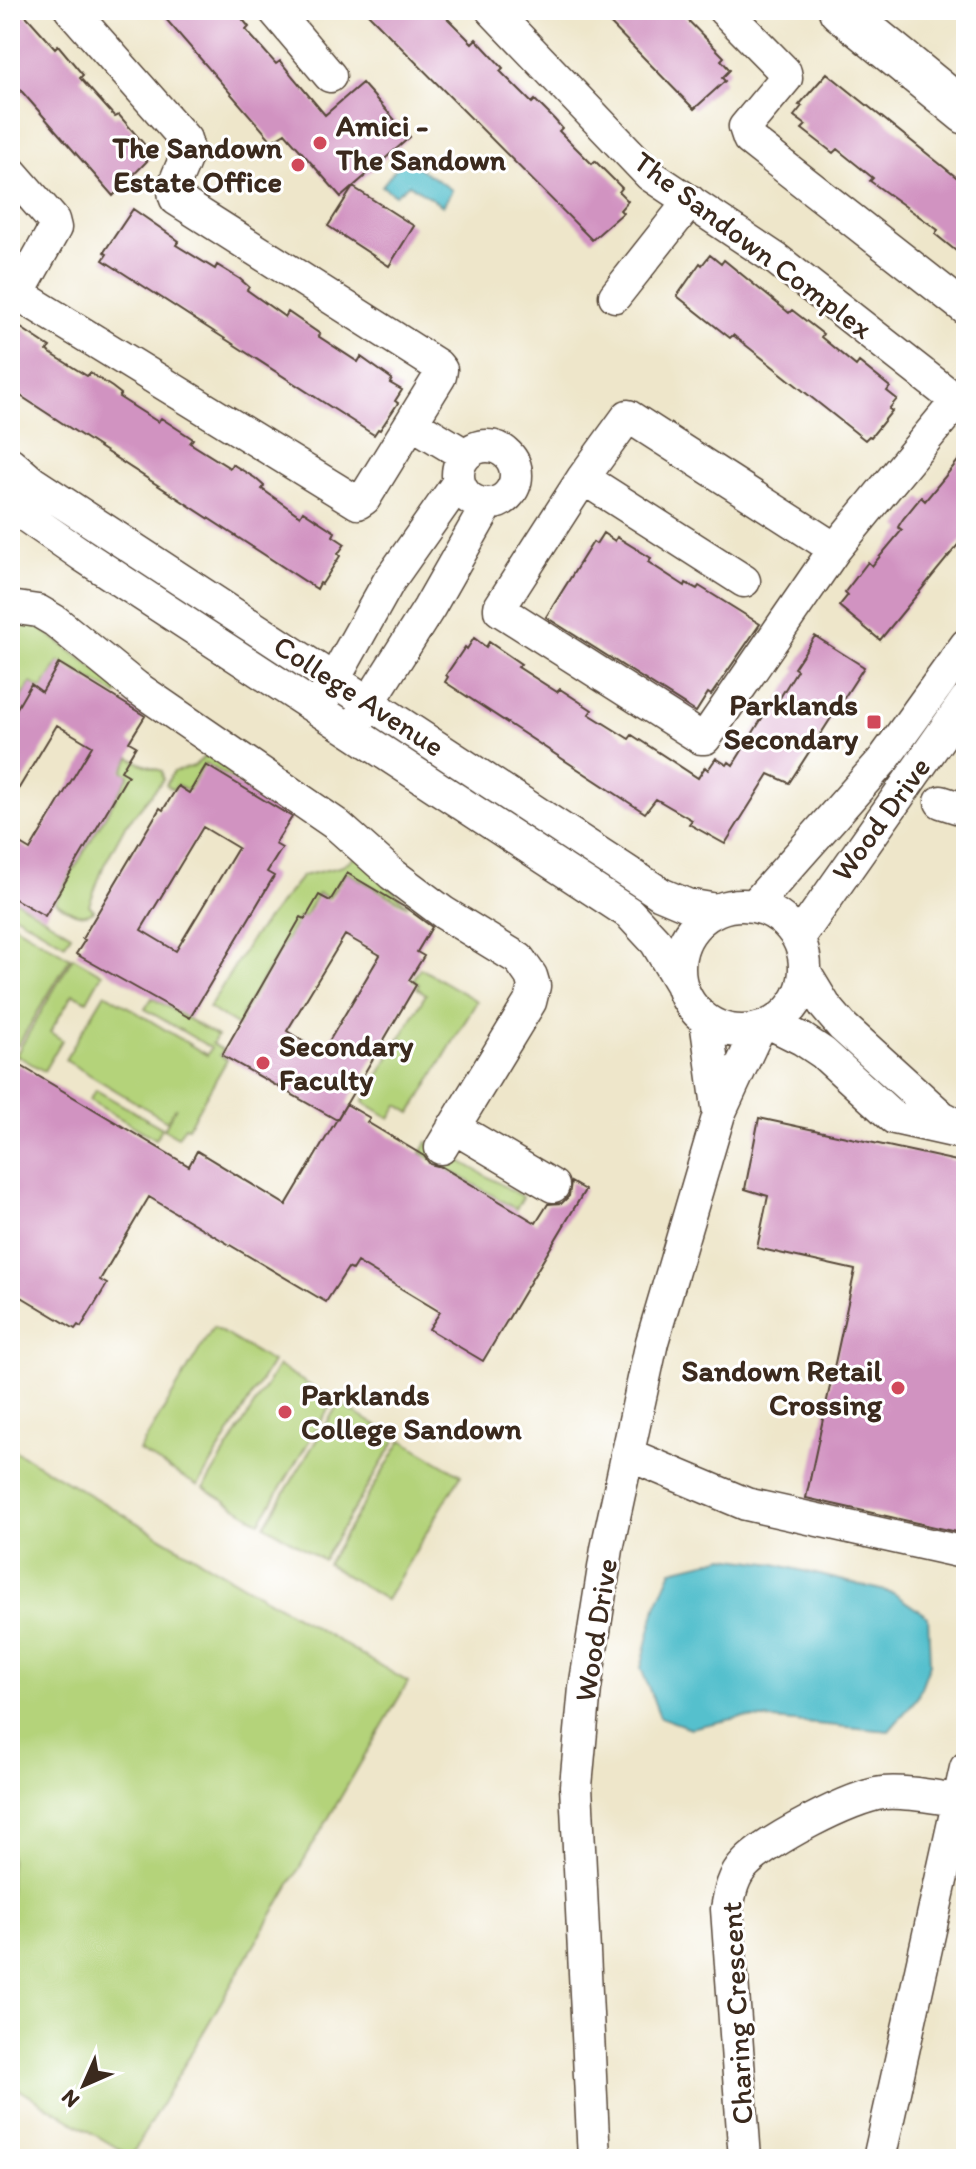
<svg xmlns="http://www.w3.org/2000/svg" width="976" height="2169" font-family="Itim,sans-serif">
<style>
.green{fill:#b4d37a;stroke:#787e4c;stroke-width:2}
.water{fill:#54c0cd;stroke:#487576;stroke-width:2}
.building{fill:#d193c1;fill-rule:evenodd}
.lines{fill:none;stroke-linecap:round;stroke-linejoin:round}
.minor-casing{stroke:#564638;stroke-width:35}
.major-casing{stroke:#564638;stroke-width:45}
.minor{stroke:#fff;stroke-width:32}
.major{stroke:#fff;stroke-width:42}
.poi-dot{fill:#d1495b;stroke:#fff;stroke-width:3}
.labels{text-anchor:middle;stroke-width:6;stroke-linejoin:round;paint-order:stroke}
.poi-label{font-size:30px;font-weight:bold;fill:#3b2a1e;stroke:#fff;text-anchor:start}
.street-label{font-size:30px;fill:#3b2a1e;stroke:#fff}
</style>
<rect width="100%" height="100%" fill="#fff"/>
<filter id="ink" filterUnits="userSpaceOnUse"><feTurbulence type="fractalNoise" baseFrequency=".0125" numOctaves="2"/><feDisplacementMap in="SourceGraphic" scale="16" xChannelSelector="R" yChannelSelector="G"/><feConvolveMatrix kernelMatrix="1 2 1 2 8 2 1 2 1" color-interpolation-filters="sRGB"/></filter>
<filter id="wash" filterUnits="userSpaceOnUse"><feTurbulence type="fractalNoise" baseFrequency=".006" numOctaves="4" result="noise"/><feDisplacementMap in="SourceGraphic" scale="32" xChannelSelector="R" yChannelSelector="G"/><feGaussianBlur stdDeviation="1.8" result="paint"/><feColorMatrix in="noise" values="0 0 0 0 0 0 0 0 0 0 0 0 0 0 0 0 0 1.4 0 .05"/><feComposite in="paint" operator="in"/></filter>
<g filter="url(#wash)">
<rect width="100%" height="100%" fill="#eee6ca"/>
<!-- green -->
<path class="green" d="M 10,614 L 21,614 L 121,688 L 117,695 L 59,661 L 42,689 L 31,683 L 16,707 L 13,705 L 10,711 Z
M 213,749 L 276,794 L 271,801 L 205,763 L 188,790 L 177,785 L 173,790 L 166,785 L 173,772 L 194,766 Z
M 130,757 L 142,764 L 162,771 L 163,780 L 125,826 L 104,865 L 89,905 L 94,910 C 80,921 68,909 55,902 L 129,775 L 123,771 Z
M 359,855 L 408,906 L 346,872 L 329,898 L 318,893 L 304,917 L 300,916 L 241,1016 L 246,1020 L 241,1028 L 209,1008 L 251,939 L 302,876 L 339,867 Z
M 10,897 L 71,934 L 65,944 L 10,912 Z
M 10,922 L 70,958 L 18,1045 L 10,1040 Z
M 73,957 L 102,974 L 87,1001 L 73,994 L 50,1032 L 62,1040 L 44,1071 L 16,1055 Z
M 420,968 L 477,1001 L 411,1113 L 398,1105 L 390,1118 L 363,1102 L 426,994 L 417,988 L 419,984 L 413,980 Z
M 105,993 L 207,1055 L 211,1048 L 145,1009 L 152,998 L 217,1036 L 212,1044 L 223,1050 L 220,1055 L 227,1060 L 188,1127 L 185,1126 L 178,1137 L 164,1129 L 176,1107 L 167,1121 L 65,1060 Z
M 96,1090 L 162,1128 L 156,1139 L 89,1100 Z
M 427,1142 L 523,1197 L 516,1209 L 421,1153 Z
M 213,1327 L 272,1362 L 198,1486 L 139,1451 Z
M 278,1366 L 334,1400 L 260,1522 L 204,1488 Z
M 339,1403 L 397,1438 L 323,1560 L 265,1525 Z
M 402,1440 L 461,1475 L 386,1600 L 327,1564 Z
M 10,1448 L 408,1682 L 131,2156 L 10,2084 Z"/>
<!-- water -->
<path class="water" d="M 404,158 L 452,190 L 443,206 L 409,184 L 395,195 L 382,186 Z
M 725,1557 L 775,1564 L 893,1593 L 928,1617 L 930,1663 L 917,1698 L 889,1731 L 742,1717 L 690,1728 L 660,1717 L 641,1668 L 656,1607 L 672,1570 Z"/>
<g id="blocks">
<!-- building -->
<path class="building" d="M 10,10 L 21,10 L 55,48 L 58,45 L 83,75 L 80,78 L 115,117 L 119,115 L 144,144 L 140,147 L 150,158 L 113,196 L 10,78 Z
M 158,10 L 235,10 L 249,27 L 246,30 L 276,64 L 280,61 L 325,115 L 362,83 L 410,137 L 341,197 L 285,133 L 272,141 Z
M 364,10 L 439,10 L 472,43 L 476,39 L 503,68 L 500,71 L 532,103 L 535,100 L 554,119 L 562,128 L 559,131 L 592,164 L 595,161 L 622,188 L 619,192 L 628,201 L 620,210 L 623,213 L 592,240 Z
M 597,10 L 678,10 L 724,57 L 721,60 L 730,70 L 722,78 L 725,81 L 694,109 Z
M 827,73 L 966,185 L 966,259 L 935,234 L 938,230 L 870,181 L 873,178 L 837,149 L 833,153 L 802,129 L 806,125 L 794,116 L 802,106 L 799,105 Z
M 353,187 L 414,226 L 389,266 L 328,226 Z
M 133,209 L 179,241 L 176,245 L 215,269 L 217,265 L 240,279 L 249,287 L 247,290 L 285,317 L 288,312 L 320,334 L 318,336 L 358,362 L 361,357 L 392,379 L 390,383 L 402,390 L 395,401 L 398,403 L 380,430 L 378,429 L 374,435 L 103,260 L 107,254 L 104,252 Z
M 710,255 L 721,264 L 724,260 L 789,313 L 792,310 L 823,334 L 821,337 L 856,366 L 859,362 L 890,387 L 887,391 L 897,399 L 889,409 L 892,411 L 871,437 L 869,436 L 865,440 L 733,335 L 730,338 L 677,296 L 700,263 L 702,265 Z
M 18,326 L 50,347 L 47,351 L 87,376 L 90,373 L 112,387 L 121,394 L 119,397 L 158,422 L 161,418 L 193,439 L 190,443 L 230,468 L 232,464 L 255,478 L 264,486 L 262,489 L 300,516 L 303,511 L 335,532 L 333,536 L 345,544 L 338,554 L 340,556 L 322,584 L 320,583 L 317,589 L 10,389 L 10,338 Z
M 966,451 L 966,535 L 880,640 L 839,606 L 848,595 L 845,592 L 868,562 L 872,566 L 902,530 L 898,527 L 903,519 L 921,497 L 925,501 Z
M 603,533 L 615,541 L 617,537 L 651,558 L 648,562 L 685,586 L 686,583 L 697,589 L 699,586 L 760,624 L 711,695 L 708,693 L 696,712 L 546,617 L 593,542 L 596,544 Z
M 815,636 L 864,667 L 789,783 L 769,774 L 725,844 L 689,824 L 692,820 L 656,799 L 645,813 L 445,682 L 448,677 L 446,675 L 465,647 L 467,649 L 474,638 L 486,647 L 489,642 L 521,664 L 518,667 L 557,692 L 560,689 L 592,710 L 589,714 L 629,739 L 632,735 L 698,778 L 705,767 L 708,770 L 716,758 L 727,765 L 729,762 L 733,765 L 769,707 L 773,709 L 797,670 L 794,668 Z
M 59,663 L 145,716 L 129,742 L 136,746 L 121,771 L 128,775 L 45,916 L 10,896 L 10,838 L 30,850 L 92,746 L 57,725 L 10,803 L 10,704 L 17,708 L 31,684 L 42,692 Z
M 206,765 L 292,817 L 275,844 L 282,848 L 267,872 L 274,876 L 190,1018 L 76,954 L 85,940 L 82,939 L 160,808 L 163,810 L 178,786 L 189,793 ZM 203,827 L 238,848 L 176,951 L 141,930 Z
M 347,873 L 406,908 L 432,927 L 417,952 L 424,956 L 409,980 L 416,985 L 337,1120 L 222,1055 L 301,917 L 305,919 L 319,895 L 330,901 ZM 345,935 L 380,955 L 322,1053 L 287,1031 Z
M 18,1064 L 189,1166 L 197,1151 L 286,1205 L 346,1104 L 370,1118 L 367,1122 L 424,1156 L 430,1164 L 442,1167 L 536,1223 L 548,1204 L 562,1203 L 569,1196 L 571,1182 L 585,1190 L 483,1361 L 429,1329 L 440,1312 L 357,1262 L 352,1270 L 348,1268 L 326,1302 L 149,1197 L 100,1280 L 107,1284 L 81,1327 L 78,1325 L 75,1329 L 10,1290 L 10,1079 Z
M 759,1118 L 966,1163 L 966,1534 L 806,1498 L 855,1270 L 757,1248 L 768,1196 L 745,1189 Z"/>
</g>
</g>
<g filter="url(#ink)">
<use href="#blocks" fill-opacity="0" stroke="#564638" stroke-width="2"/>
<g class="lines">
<!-- minor casing -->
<g class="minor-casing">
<path id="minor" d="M 274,10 L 330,76
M 492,10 L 650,175 L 776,259 L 957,401
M 724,10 L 785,72 L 786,78 L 745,127 L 749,139 L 966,309
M 10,171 L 53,220 L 55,228 L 18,294
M 10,289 L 358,503 L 364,499 L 440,376 L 441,370 L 437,365 L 176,199 C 167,180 194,160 185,139 L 71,10
M 615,296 L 690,201
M 412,423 L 465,455
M458 475a29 29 0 1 1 58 0a29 29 0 1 1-58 0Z
M 10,463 L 33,483 L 661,894 L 687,905 L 717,910
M 583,478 L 744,581
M 10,505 L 82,555 L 629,913 L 656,942 L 681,984
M 835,549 L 628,416 L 583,478 L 500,607 L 500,610 L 701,738 L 705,738 L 835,549 L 966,390
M 10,607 L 38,611 L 55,621 L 136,687 L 337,825 L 392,874 L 444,913 L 519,959 L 531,976 L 534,986 L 530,1002 L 441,1148
M 323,699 L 389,581 L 458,483
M 358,720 L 429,608 L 488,504
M 941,802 L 966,810
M679 968a63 63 0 1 1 126 0a63 63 0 1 1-126 0Z
M 754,906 L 883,760 L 966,645
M 798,939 L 966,700
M 805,973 L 825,1006 L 843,1027 L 942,1117 L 961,1127
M 706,1020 L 719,1114
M 772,1024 L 802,1039 L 823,1053 L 894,1118 L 966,1134
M 453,1127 L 553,1186
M 627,1454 L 746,1504 L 966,1553
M 594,2159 L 576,1786 L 585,1688 L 607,1549 L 652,1342 L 719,1114 L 758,1030
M 745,2159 L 727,1909 C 730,1892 733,1876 745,1864 C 767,1841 852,1796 883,1793 C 907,1791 934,1797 958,1800
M 879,2159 L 966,1768"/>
</g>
<!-- major casing -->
<g class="major-casing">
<path id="major" d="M 840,10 L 966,113"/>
</g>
<!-- minor -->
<use href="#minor" class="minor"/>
<!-- major -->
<use href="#major" class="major"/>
</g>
</g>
<!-- markers -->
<g class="poi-dot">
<circle cx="320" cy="143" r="8"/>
<circle cx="298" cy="165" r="8"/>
<rect x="866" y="714" width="16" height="16" rx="4"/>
<circle cx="263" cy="1063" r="8"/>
<circle cx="898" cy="1388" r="8"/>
<circle cx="285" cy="1412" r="8"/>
</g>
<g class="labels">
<!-- poi labels -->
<g class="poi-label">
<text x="336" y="136">Amici -<tspan x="336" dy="34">The Sandown</tspan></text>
<text x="282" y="158" text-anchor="end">The Sandown<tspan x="282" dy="34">Estate Office</tspan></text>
<text x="858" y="715" text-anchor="end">Parklands<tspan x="858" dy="34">Secondary</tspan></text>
<text x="279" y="1056">Secondary<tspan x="279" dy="34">Faculty</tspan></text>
<text x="882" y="1381" text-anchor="end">Sandown Retail<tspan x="882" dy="34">Crossing</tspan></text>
<text x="301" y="1405">Parklands<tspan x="301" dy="34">College Sandown</tspan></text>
</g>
<!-- street labels -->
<g class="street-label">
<text transform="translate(753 245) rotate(37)" y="10">The Sandown Complex</text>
<text transform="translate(359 696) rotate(33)" y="10">College Avenue</text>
<text transform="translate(881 819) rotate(-54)" y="10">Wood Drive</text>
<text transform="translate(596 1630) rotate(-81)" y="10">Wood Drive</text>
<text transform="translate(737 2013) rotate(-93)" y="10">Charing Crescent</text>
</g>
</g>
<!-- margin -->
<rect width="976" height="2169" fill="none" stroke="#fff" stroke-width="40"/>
<!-- north arrow -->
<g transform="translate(84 2085) rotate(225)" stroke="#ffffff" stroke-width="6" paint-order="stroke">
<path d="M0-6L14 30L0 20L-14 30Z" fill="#3b2a1e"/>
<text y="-12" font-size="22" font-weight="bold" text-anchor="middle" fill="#3b2a1e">N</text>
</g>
</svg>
